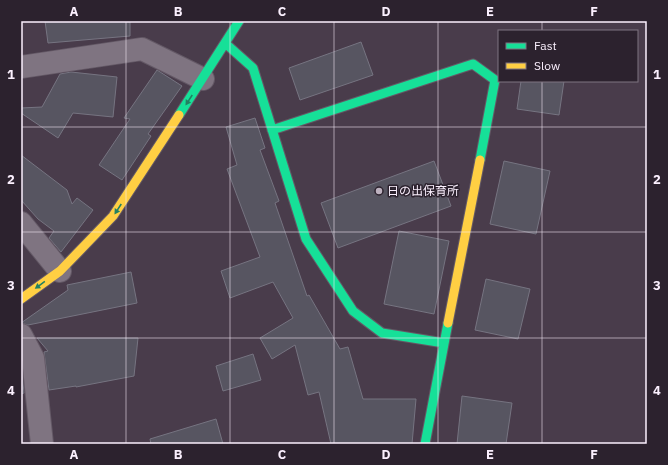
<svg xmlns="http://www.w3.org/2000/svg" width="668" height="465" font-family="'IBM Plex Sans','Noto Sans JP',sans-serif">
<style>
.building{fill:#575561;stroke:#767481}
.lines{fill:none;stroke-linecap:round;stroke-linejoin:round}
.street-casing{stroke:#645966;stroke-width:24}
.fast-casing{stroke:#645966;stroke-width:11}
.slow-casing{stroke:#645966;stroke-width:11}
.street{stroke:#7f7481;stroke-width:22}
.fast{stroke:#16e098;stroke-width:9}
.slow{stroke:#ffcf43;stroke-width:9}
.oneway{fill:#218163}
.grid{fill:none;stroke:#fbf0fe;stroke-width:1;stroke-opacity:0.55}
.poi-dot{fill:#bdb1bf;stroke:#2c222e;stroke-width:1.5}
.labels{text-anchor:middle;stroke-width:3;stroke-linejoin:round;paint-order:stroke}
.poi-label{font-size:12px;fill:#fbf0fe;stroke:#2c222e;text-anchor:start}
.neatline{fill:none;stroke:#fbf0fe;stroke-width:1.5}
.grid-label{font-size:13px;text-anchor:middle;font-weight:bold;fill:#fbf0fe}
</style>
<rect width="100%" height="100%" fill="#493c4b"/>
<!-- building -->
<path class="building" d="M 45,21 L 130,21 L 130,36 L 48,43 Z
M 361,42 L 373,75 L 300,100 L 289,68 Z
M 157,70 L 182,86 L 148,134 L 151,136 L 122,180 L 99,165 L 130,119 L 124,118 Z
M 71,72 L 117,77 L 113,117 L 73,113 L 58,138 L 21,113 L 21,108 L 42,107 L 60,74 Z
M 521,81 L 564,81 L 559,115 L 517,109 Z
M 255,118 L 265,148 L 260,150 L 279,201 L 275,203 L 307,296 L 309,295 L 340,349 L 348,347 L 363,399 L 416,399 L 412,444 L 331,444 L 319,392 L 308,395 L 295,345 L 272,359 L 260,338 L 293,318 L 273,282 L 230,298 L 221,271 L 260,257 L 227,169 L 237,165 L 226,127 Z
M 21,155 L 67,190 L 72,204 L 77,198 L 93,210 L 61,252 L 49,238 L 54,231 L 38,219 L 21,200 Z
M 434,161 L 451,206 L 338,248 L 321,203 Z
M 504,161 L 550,171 L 536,234 L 490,224 Z
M 399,231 L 449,241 L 434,314 L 384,304 Z
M 131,272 L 137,303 L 28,325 L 21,323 L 68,290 L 67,285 Z
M 486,279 L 530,289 L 518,339 L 475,330 Z
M 37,338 L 138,338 L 134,376 L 76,387 L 76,386 L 49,390 L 44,352 L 48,351 Z
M 253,354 L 261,380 L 223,391 L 216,366 Z
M 21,363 L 24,393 L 21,394 Z
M 462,396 L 512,403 L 506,444 L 457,444 Z
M 216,419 L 223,444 L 151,444 L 150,439 Z"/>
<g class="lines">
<!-- street casing -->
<g class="street-casing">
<path id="street" d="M 21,67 L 142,49 L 203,79
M 21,223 L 60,271
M 21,335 L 33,358 L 42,444"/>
</g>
<!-- fast casing -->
<g class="fast-casing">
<path id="fast" d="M 225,43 L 253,68 L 306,239 L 353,311 L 382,333 L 444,343
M 179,115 L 239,21
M 272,130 L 473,64 L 495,80 L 480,160
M 425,444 L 448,323"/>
</g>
<!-- slow casing -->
<g class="slow-casing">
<path id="slow" d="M 21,299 L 60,271 L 113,216 L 179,115
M 448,323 L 480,160"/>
</g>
<!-- street -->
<use href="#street" class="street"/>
<!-- fast -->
<use href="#fast" class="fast"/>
<!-- slow -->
<use href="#slow" class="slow"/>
</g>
<!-- one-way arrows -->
<defs><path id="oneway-solid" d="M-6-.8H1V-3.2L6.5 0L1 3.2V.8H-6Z"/></defs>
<g class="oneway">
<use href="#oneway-solid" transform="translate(189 100) rotate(123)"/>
<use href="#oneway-solid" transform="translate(118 209) rotate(123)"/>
<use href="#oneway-solid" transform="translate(40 285) rotate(144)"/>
</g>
<!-- grid -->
<path class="grid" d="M 126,21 L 126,444M 230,21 L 230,444M 334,21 L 334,444M 438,21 L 438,444M 542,21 L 542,31M 542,81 L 542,444M 21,127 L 647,127M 21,232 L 647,232M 21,338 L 647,338"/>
<!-- markers -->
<circle class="poi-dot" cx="379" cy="191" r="4"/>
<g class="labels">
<!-- poi labels -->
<g class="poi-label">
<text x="387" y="195">日の出保育所</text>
</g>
</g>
<!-- border -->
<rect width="668" height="465" fill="none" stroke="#2c222e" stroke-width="44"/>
<!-- legend -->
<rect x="498" y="30" width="140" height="52" fill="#2c222e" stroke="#7f7481"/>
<rect x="506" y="43" width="20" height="6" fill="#16e098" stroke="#7f7481"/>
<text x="534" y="50" font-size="12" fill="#fbf0fe">Fast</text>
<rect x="506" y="63" width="20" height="6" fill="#ffcf43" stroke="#7f7481"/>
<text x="534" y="70" font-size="12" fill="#fbf0fe">Slow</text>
<rect x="22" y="22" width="624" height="421" class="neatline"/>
<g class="grid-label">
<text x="74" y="16">A</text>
<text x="178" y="16">B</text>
<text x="282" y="16">C</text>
<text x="386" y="16">D</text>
<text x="490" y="16">E</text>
<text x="594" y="16">F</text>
<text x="11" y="79">1</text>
<text x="657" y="79">1</text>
<text x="11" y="184">2</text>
<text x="657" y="184">2</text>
<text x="11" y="290">3</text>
<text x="657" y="290">3</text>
<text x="11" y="395">4</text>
<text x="657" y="395">4</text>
<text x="74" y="459">A</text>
<text x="178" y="459">B</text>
<text x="282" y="459">C</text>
<text x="386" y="459">D</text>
<text x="490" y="459">E</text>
<text x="594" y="459">F</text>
</g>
</svg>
